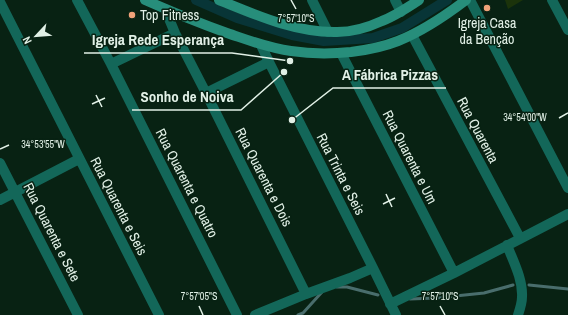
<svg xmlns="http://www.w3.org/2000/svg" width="568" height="315" font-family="'Archivo Narrow',sans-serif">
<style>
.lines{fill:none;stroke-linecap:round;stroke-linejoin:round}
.stream{stroke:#496d6c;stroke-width:3}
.canal{stroke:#083537;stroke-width:10}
.building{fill:#1b330b}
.street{stroke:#136759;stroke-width:10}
.secondary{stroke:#278e7b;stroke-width:10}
.ticks{fill:none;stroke:#e1f0e6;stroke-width:1.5}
.poi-dot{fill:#f0a279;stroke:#082213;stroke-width:1.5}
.labels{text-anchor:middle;stroke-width:3;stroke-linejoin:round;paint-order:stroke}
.poi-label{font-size:14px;fill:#e1f0e6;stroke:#082213;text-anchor:start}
.street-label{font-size:14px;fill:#e1f0e6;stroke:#082213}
.ticks-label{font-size:10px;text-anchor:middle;fill:#e1f0e6;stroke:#082213;stroke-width:3;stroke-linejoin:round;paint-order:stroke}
.leader{fill:none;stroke:#e1f0e6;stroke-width:1.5}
.callout-dot{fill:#e1f0e6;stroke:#082213;stroke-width:1.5}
.callout-label{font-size:15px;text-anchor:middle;font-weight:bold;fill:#e1f0e6;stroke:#082213;stroke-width:3;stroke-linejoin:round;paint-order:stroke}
</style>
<rect width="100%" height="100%" fill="#082213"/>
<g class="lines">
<!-- stream -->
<path class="stream" d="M 529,285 L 568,289
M 337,287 L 347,287 L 378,295
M 410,299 L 436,298 L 484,293 L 513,285
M 298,315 L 303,313 L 322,292"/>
<!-- canal -->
<path class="canal" d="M 196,0 L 237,18 L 292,35 L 324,41 L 373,38 L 402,28 L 447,0"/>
</g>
<!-- building -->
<path class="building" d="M 505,0 L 523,0 L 508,9 Z"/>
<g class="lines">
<!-- street -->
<path class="street" d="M 77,0 L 111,64 L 237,315
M 312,0 L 328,32
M 395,0 L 401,12
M 470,0 L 568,188
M 552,0 L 568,30
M 0,2 L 159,315
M 165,9 L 175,33 L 206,93 L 306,294
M 412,35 L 520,238
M 261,45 L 269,62 L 373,268 L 396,315
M 341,53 L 454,273
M 111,64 L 175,33
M 206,93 L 269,62
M 0,163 L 78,315
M 0,200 L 79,159
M 507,245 C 513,261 523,279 522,297 C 522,303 520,309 518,315
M 390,304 L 454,273 L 568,214
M 255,315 L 306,294 L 350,278 L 373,268"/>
<!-- secondary -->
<path class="secondary" d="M 145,0 C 172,12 199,23 227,33 C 248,40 268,48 291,51 C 311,54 331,54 351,52 C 367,50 383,47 398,41 C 423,31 445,16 466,0
M 219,0 C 256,15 296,33 337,32 C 351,32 369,27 382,21 C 395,16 407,8 419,0"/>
</g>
<!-- ticks -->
<path class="ticks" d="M 291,0 L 296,9M 96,95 L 102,107M 92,104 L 105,98M 559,118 L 568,113M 0,149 L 9,145M 386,194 L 392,207M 383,204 L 395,198M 199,306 L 203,315M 440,306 L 445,315"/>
<!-- markers -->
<g class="poi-dot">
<circle cx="487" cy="8" r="4"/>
<circle cx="132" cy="15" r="4"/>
</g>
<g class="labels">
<!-- poi labels -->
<g class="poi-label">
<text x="140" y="20">Top Fitness</text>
<text x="487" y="28" text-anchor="middle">Igreja Casa<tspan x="487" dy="16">da Benção</tspan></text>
</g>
<!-- street labels -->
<g class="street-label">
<text transform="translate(478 130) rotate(62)" y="5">Rua Quarenta</text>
<text transform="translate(410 157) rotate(63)" y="5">Rua Quarenta e Um</text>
<text transform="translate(341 174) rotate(63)" y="5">Rua Trinta e Seis</text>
<text transform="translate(264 177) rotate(63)" y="5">Rua Quarenta e Dois</text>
<text transform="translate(187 183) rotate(63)" y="5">Rua Quarenta e Quatro</text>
<text transform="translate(119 206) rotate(63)" y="5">Rua Quarenta e Seis</text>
<text transform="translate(52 232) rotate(63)" y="5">Rua Quarenta e Sete</text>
</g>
</g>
<g class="ticks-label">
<text x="296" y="22">7°57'10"S</text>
<text x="525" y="121">34°54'00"W</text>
<text x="43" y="148">34°53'55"W</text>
<text x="199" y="300">7°57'05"S</text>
<text x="440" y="300">7°57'10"S</text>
</g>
<!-- callouts -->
<path class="leader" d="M290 61L232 53H84M292 120L333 88H446M284 72L241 110H132"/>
<g class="callout-dot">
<circle cx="290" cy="61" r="4"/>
<circle cx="292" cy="120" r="4"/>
<circle cx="284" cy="72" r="4"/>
</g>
<g class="callout-label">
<text x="158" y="45">Igreja Rede Esperança</text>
<text x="390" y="80">A Fábrica Pizzas</text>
<text x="187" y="102">Sonho de Noiva</text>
</g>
<!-- north arrow -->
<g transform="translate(36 36) rotate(244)" stroke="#082213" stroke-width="3" paint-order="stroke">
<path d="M0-3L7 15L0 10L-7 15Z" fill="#e1f0e6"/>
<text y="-6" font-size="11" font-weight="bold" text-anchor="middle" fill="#e1f0e6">N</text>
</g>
</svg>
